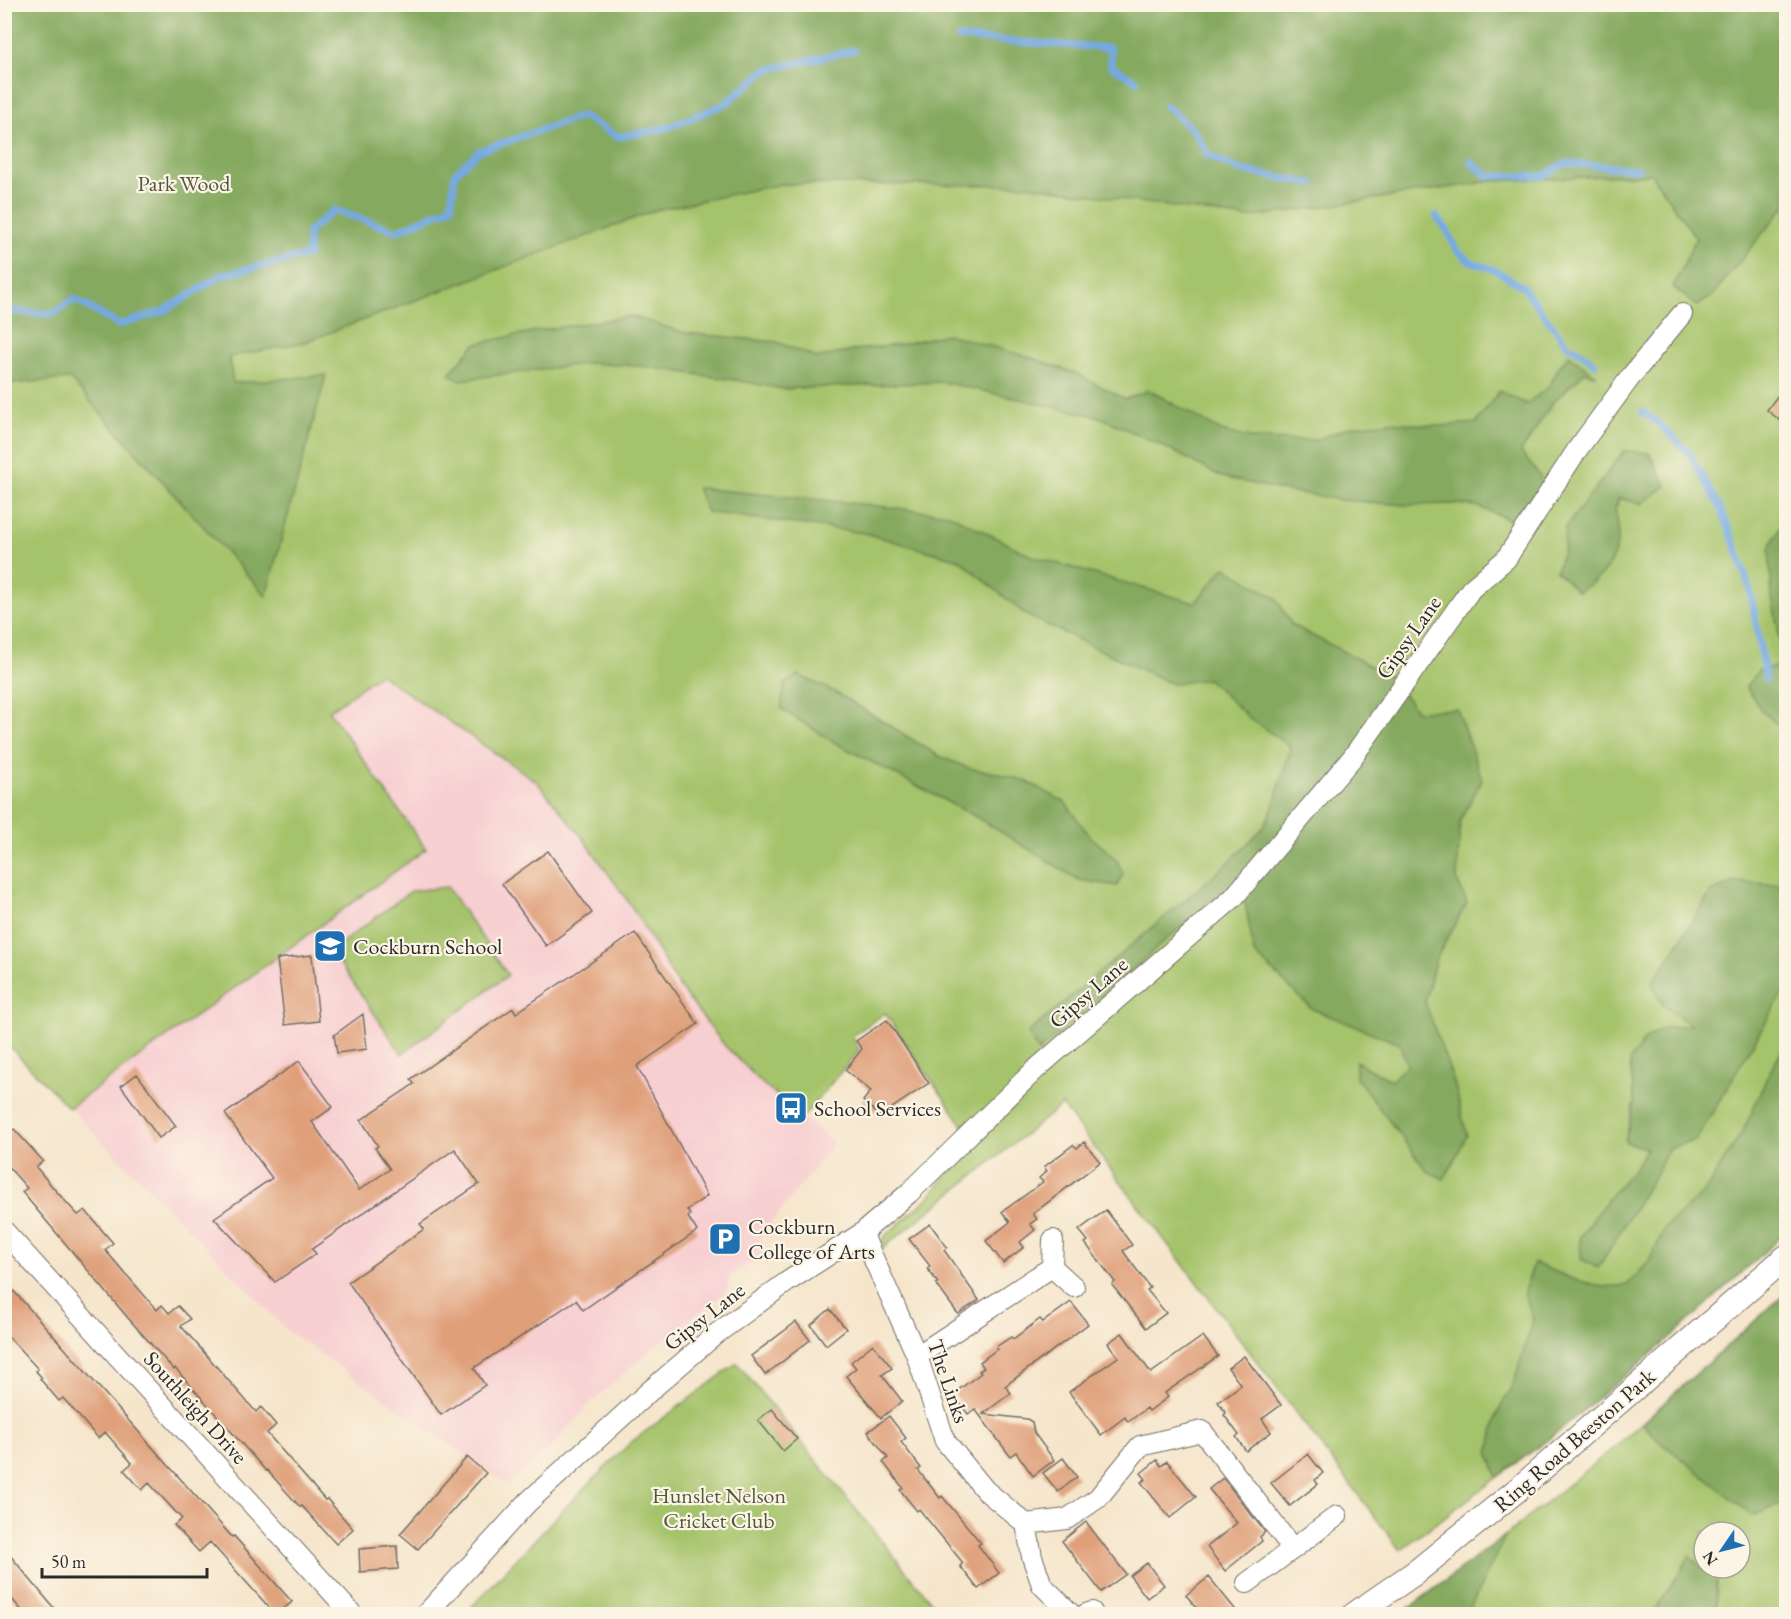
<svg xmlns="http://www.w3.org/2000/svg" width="1791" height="1619" font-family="'EB Garamond',serif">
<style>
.built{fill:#f7cfd1}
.green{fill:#a5c36a;stroke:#68774a;stroke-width:1.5;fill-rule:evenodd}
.forest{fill:#84a95e;stroke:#586a44;stroke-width:1.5}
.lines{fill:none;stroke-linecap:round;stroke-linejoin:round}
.stream{stroke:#75a9e2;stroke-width:7}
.building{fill:#df9f79}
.minor-casing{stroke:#726c63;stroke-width:22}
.tertiary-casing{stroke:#726c63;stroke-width:26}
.minor{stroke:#fff;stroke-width:20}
.tertiary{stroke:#fff;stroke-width:24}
.labels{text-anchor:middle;stroke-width:4.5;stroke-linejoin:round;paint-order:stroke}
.park-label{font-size:22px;fill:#50593e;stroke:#fcf5e5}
.street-label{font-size:22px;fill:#2b2b2b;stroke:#fcf5e5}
.poi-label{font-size:22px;fill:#2b2b2b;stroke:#fcf5e5;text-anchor:start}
</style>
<rect width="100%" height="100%" fill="#fcf5e5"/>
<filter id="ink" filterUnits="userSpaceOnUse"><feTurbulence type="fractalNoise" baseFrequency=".0167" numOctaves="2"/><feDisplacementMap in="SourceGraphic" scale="12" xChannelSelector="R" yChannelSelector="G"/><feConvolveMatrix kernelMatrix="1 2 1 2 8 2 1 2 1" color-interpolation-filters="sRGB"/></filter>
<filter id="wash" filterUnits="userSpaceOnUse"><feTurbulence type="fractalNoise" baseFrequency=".008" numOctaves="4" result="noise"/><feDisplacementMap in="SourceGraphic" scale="24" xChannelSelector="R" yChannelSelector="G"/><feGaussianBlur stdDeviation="1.35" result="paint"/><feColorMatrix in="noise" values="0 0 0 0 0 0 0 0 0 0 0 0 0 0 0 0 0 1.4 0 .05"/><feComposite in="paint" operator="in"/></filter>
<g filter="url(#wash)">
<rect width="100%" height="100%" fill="#f5e5cb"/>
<!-- built -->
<path class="built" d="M 266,596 L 537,782 L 583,838 L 630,904 L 680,988 L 725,1046 L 764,1085 L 834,1143 L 759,1238 L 770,1259 L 748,1264 L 732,1275 L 726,1292 L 658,1344 L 589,1404 L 554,1444 L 508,1485 L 288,1331 L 5,1042 Z"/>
<!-- green -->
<path class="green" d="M 4,5 L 1786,5 L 1786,1232 L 1670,1338 L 1550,1438 L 1400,1550 L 1062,1105 L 883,1248 L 882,1241 L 885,1236 L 927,1199 L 949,1172 L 1039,1076 L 964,1127 L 885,1013 L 852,1036 L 859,1050 L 804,1116 L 764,1085 L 725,1046 L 680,988 L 630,904 L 583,838 L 537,782 L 380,674 L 329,711 L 426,849 L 69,1108 L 5,1042 Z
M 447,887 L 508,975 L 402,1054 L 331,951 L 411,891 Z
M 1786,1293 L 1786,1614 L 1401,1614 L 1506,1535 L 1617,1445 ZM 1704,1532 L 1740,1532 L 1740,1568 L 1704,1568 Z
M 737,1363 L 941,1614 L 465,1614 L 554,1519 L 630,1443 Z"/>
<!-- forest -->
<path class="forest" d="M 5,4 L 1786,5 L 1786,209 L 1784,207 L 1711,297 L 1697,306 L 1673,287 L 1696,238 L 1651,174 L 1493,181 L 1247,218 L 1027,185 L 781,184 L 656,210 L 305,342 L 229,357 L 233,383 L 326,375 L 266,596 L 70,379 L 5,384 Z
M 630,316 L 686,333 L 777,342 L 817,358 L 856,350 L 903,344 L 947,334 L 1026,356 L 1075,373 L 1125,399 L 1149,390 L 1221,431 L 1253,439 L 1315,440 L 1352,426 L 1390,422 L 1440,426 L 1476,423 L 1499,391 L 1526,404 L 1549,387 L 1559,367 L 1569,355 L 1597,376 L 1585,372 L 1553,402 L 1521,452 L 1540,476 L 1541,486 L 1513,521 L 1477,506 L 1455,504 L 1406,505 L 1342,500 L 1281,490 L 1222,477 L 1169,449 L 1100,417 L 943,382 L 783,389 L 735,380 L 640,366 L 589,363 L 460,380 L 449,374 L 475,344 L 536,331 Z
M 1624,451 L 1649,453 L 1666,486 L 1641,504 L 1619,498 L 1615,510 C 1622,533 1618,557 1601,575 C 1595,582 1585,587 1578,592 L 1556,571 L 1564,548 L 1565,528 Z
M 697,488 L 833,501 L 949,514 L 1032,556 L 1195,603 L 1225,567 L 1276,598 L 1292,625 L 1388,675 L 1417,711 L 1457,709 L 1482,780 L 1460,821 L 1457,880 L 1467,903 L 1435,961 L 1425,1002 L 1454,1082 L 1467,1136 L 1444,1179 L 1427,1171 L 1356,1077 L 1356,1061 L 1372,1071 L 1392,1080 L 1407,1065 L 1400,1044 L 1312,1009 L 1254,953 L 1245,902 L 1222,891 L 1038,1052 L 1028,1033 L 1226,865 L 1263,828 L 1272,810 L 1291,747 L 1248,717 L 1208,679 L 1172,684 L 1026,615 L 960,560 L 864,533 L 707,512 Z
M 1786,507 L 1786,732 L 1761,710 L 1746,687 L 1759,670 L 1779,666 L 1782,650 L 1772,598 L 1769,548 L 1784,520 L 1785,508 Z
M 798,675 L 833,691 L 939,756 L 968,768 L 997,773 L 1026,781 L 1065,802 L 1089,835 L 1117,860 L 1123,874 L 1117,886 L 1079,880 L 978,818 L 832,741 L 781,709 L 785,684 Z
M 1734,882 L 1786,885 L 1786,988 L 1696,1140 L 1669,1148 L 1656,1173 L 1598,1268 L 1581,1259 L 1580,1237 L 1611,1195 L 1634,1169 L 1646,1148 L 1625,1142 L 1634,1102 L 1630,1060 L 1645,1039 L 1663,1028 L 1691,1025 L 1664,1006 L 1652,984 L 1711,892 Z
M 1786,1044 L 1786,1232 L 1670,1338 L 1550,1438 L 1497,1477 L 1489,1453 L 1497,1414 L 1514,1382 L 1533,1321 L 1524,1292 L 1534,1263 L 1573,1279 L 1602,1287 L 1627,1285 L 1648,1263 L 1666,1226 L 1705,1191 L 1744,1129 L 1768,1075 Z
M 1786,1293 L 1786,1502 L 1753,1516 L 1657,1439 L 1642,1423 Z
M 1506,1535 L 1467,1614 L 1401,1614 Z
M 1690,1556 L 1716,1580 L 1717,1609 L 1710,1614 L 1653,1614 Z"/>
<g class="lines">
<!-- stream -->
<path class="stream" d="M 959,38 L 1110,48 L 1111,66 L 1137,81
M 1166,106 L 1193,130 L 1209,156 L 1240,170 L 1313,184
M 1471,162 L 1488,176 L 1543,176 L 1565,163 L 1638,169
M 1436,216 L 1447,230 L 1455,248 L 1469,261 L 1495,270 L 1523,287 L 1567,345 L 1581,352 L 1595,364
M 4,311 L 53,314 L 74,299 L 119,325 L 164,311 L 222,275 L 308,255 L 308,232 L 334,210 L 397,231 L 451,207 L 455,173 L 479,151 L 582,116 L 618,137 L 667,128 L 725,104 L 766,70 L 854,50
M 1642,412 L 1657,422 L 1689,453 L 1720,507 L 1736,547 L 1750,590 L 1766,680"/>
</g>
<g id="blocks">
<!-- building -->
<path class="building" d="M 1786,384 L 1786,425 L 1767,410 Z
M 548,851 L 592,913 L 546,946 L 502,884 Z
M 635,933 L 698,1024 L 637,1066 L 707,1196 L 687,1210 L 690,1215 L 688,1217 L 697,1231 L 583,1310 L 576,1300 L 474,1368 L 485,1385 L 441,1415 L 348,1282 L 424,1229 L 420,1224 L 479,1184 L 455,1149 L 312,1249 L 316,1254 L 275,1282 L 214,1218 L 272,1178 L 225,1114 L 299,1061 L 333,1107 L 312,1122 L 359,1190 L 390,1169 L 375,1148 L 378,1146 L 361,1120 L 414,1084 L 411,1079 L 513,1008 L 516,1013 Z
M 312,955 L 319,1021 L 285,1025 L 277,959 Z
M 363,1014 L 367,1049 L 337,1053 L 334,1035 Z
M 887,1020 L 929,1083 L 880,1116 L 863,1101 L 871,1091 L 845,1070 L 862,1049 L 856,1041 Z
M 137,1074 L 176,1126 L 159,1138 L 121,1086 Z
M 14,1129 L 43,1161 L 36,1167 L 56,1191 L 78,1215 L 85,1210 L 113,1243 L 105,1250 L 157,1310 L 162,1305 L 169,1313 L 178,1306 L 190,1319 L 181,1326 L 256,1412 L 261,1407 L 276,1425 L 267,1433 L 325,1500 L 327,1499 L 353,1529 L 336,1544 L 302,1506 L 300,1507 L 267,1470 L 266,1471 L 175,1368 L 174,1370 L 128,1318 L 22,1192 L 27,1188 L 4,1162 L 4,1137 Z
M 1084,1142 L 1100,1162 L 1033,1214 L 1037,1219 L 1030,1224 L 1035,1230 L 1020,1242 L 1024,1247 L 1003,1263 L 986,1241 L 1010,1222 L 1002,1212 L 1043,1182 L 1039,1178 L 1047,1171 L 1044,1167 L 1073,1145 L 1077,1148 Z
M 1106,1210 L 1132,1245 L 1123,1251 L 1150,1288 L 1147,1290 L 1166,1313 L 1146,1328 L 1112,1285 L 1115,1282 L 1085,1243 L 1088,1241 L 1079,1230 Z
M 930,1224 L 947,1247 L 944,1250 L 979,1300 L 958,1314 L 936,1284 L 938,1283 L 927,1268 L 930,1266 L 909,1239 Z
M 4,1280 L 232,1537 L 234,1536 L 292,1602 L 277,1614 L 275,1614 L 210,1542 L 199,1552 L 174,1525 L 182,1519 L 149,1483 L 142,1490 L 124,1470 L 132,1463 L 105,1432 L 98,1438 L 63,1398 L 59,1401 L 40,1379 L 42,1378 L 36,1371 L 38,1369 L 4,1332 Z
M 1071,1302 L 1088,1324 L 1005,1386 L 1011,1393 L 983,1414 L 1027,1419 L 1032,1422 L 1034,1433 L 1054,1460 L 1033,1476 L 1016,1452 L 1010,1456 L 975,1409 L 968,1414 L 953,1394 L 981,1373 L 979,1371 L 984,1368 L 980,1362 L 997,1349 L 996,1347 L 1011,1337 L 1013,1339 L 1040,1319 L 1043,1322 Z
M 830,1309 L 846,1329 L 826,1345 L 811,1325 Z
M 796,1322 L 810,1340 L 765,1375 L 751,1356 Z
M 1122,1333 L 1151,1373 L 1203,1336 L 1218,1356 L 1165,1393 L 1168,1397 L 1149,1411 L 1147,1408 L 1128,1422 L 1125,1417 L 1101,1435 L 1069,1392 L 1118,1357 L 1108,1343 Z
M 873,1344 L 892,1368 L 882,1375 L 902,1401 L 881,1418 L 846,1376 L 856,1368 L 851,1362 Z
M 1244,1356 L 1281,1405 L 1262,1419 L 1271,1432 L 1246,1451 L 1236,1437 L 1239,1435 L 1224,1415 L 1226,1413 L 1218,1402 L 1241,1385 L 1228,1368 Z
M 772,1409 L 797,1439 L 783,1451 L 758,1420 Z
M 889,1416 L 906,1438 L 901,1442 L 921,1468 L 918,1470 L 940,1498 L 942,1496 L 981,1543 L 978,1545 L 999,1573 L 978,1589 L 960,1566 L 963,1563 L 919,1509 L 917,1511 L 900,1490 L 903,1488 L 883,1462 L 888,1458 L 868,1432 Z
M 1308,1454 L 1323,1473 L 1315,1480 L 1318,1484 L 1290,1506 L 1271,1483 Z
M 467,1457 L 486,1473 L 418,1549 L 400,1534 Z
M 1063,1458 L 1077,1477 L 1058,1492 L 1043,1473 Z
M 1157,1460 L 1161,1466 L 1167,1461 L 1196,1497 L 1170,1518 L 1141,1482 L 1146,1479 L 1141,1473 Z
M 1223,1478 L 1265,1532 L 1260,1537 L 1262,1541 L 1225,1571 L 1207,1547 L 1237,1523 L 1209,1489 Z
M 1086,1522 L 1126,1574 L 1101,1592 L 1062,1541 Z
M 397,1546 L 398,1569 L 360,1572 L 359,1549 Z
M 4,1548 L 38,1589 L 59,1614 L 25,1614 L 4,1590 Z
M 1147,1563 L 1164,1585 L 1147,1598 L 1130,1576 Z
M 1209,1577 L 1239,1614 L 1202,1614 L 1186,1595 Z"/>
</g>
</g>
<g filter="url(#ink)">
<use href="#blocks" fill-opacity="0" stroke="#726c63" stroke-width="1.5"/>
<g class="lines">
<!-- minor casing -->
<g class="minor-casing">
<path id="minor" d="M 4,1231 L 352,1614
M 862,1233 L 917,1356 L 945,1441 L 985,1490 L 1026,1524 L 1067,1519 L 1098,1498 L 1140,1446 L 1202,1431 L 1293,1549
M 1052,1267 L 1074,1287
M 917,1356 L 1052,1267 L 1053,1240
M 1026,1524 L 1032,1557 L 1042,1585 L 1071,1614
M 1247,1583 L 1337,1516
M 426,1614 L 528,1502 L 652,1389 L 716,1334 L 787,1282 L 862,1233 L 909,1193 L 1035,1070 L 1233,898 L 1352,758 L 1471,589 L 1506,559 L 1577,450 L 1632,375 L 1682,314
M 1086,1614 L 1092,1612"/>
</g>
<!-- tertiary casing -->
<g class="tertiary-casing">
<path id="tertiary" d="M 1355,1614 L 1416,1572 L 1522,1486 L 1786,1257"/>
</g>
<!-- minor -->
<use href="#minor" class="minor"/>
<!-- tertiary -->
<use href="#tertiary" class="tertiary"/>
</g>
</g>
<!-- icons -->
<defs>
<g id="school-square" transform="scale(1.725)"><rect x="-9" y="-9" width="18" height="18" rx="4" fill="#1f6fb2" stroke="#fcf5e5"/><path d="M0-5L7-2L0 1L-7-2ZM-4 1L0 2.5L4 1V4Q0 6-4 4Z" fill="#fff"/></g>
<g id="bus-square" transform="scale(1.725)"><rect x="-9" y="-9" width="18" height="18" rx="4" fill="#1f6fb2" stroke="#fcf5e5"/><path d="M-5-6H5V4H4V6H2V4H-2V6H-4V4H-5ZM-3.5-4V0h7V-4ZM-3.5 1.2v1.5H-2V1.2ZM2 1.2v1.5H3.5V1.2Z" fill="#fff"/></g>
<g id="parking-square" transform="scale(1.725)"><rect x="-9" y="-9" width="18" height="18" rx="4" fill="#1f6fb2" stroke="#fcf5e5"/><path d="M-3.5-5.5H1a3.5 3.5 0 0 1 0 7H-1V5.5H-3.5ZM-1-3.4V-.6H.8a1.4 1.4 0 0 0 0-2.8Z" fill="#fff"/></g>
</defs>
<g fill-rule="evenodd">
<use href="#school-square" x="330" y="946"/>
<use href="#bus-square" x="791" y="1108"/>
<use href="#parking-square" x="725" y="1239"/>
</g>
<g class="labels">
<!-- park labels -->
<g class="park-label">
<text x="184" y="191">Park Wood</text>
<text x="719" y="1503">Hunslet Nelson<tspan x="719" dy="25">Cricket Club</tspan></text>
</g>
<!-- street labels -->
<g class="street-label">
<text transform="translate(1408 637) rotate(-55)" y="8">Gipsy Lane</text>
<text transform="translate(1088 992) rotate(-41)" y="8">Gipsy Lane</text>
<text transform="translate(704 1316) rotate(-38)" y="8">Gipsy Lane</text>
<text transform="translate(949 1381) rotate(71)" y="8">The Links</text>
<text transform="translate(196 1407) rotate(48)" y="8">Southleigh Drive</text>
<text transform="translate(1574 1440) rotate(-41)" y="8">Ring Road Beeston Park</text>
</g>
<!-- poi labels -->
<g class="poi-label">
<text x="353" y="954">Cockburn School</text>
<text x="814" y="1116">School Services</text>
<text x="748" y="1234">Cockburn<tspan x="748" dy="25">College of Arts</tspan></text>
</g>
</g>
<!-- margin -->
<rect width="1791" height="1619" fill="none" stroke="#fcf5e5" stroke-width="24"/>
<!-- north arrow -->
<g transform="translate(1722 1550) rotate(235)"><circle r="28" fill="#fcf5e5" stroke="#a8a49b" stroke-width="1.5"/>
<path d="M0-4.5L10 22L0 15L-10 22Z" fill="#1f6fb2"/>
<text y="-9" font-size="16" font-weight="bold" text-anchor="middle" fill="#2b2b2b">N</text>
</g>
<!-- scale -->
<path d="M42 1568v9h165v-9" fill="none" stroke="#2b2b2b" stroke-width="3"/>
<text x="51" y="1568" font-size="18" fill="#2b2b2b" stroke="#fcf5e5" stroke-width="4.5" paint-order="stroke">50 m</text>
</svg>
